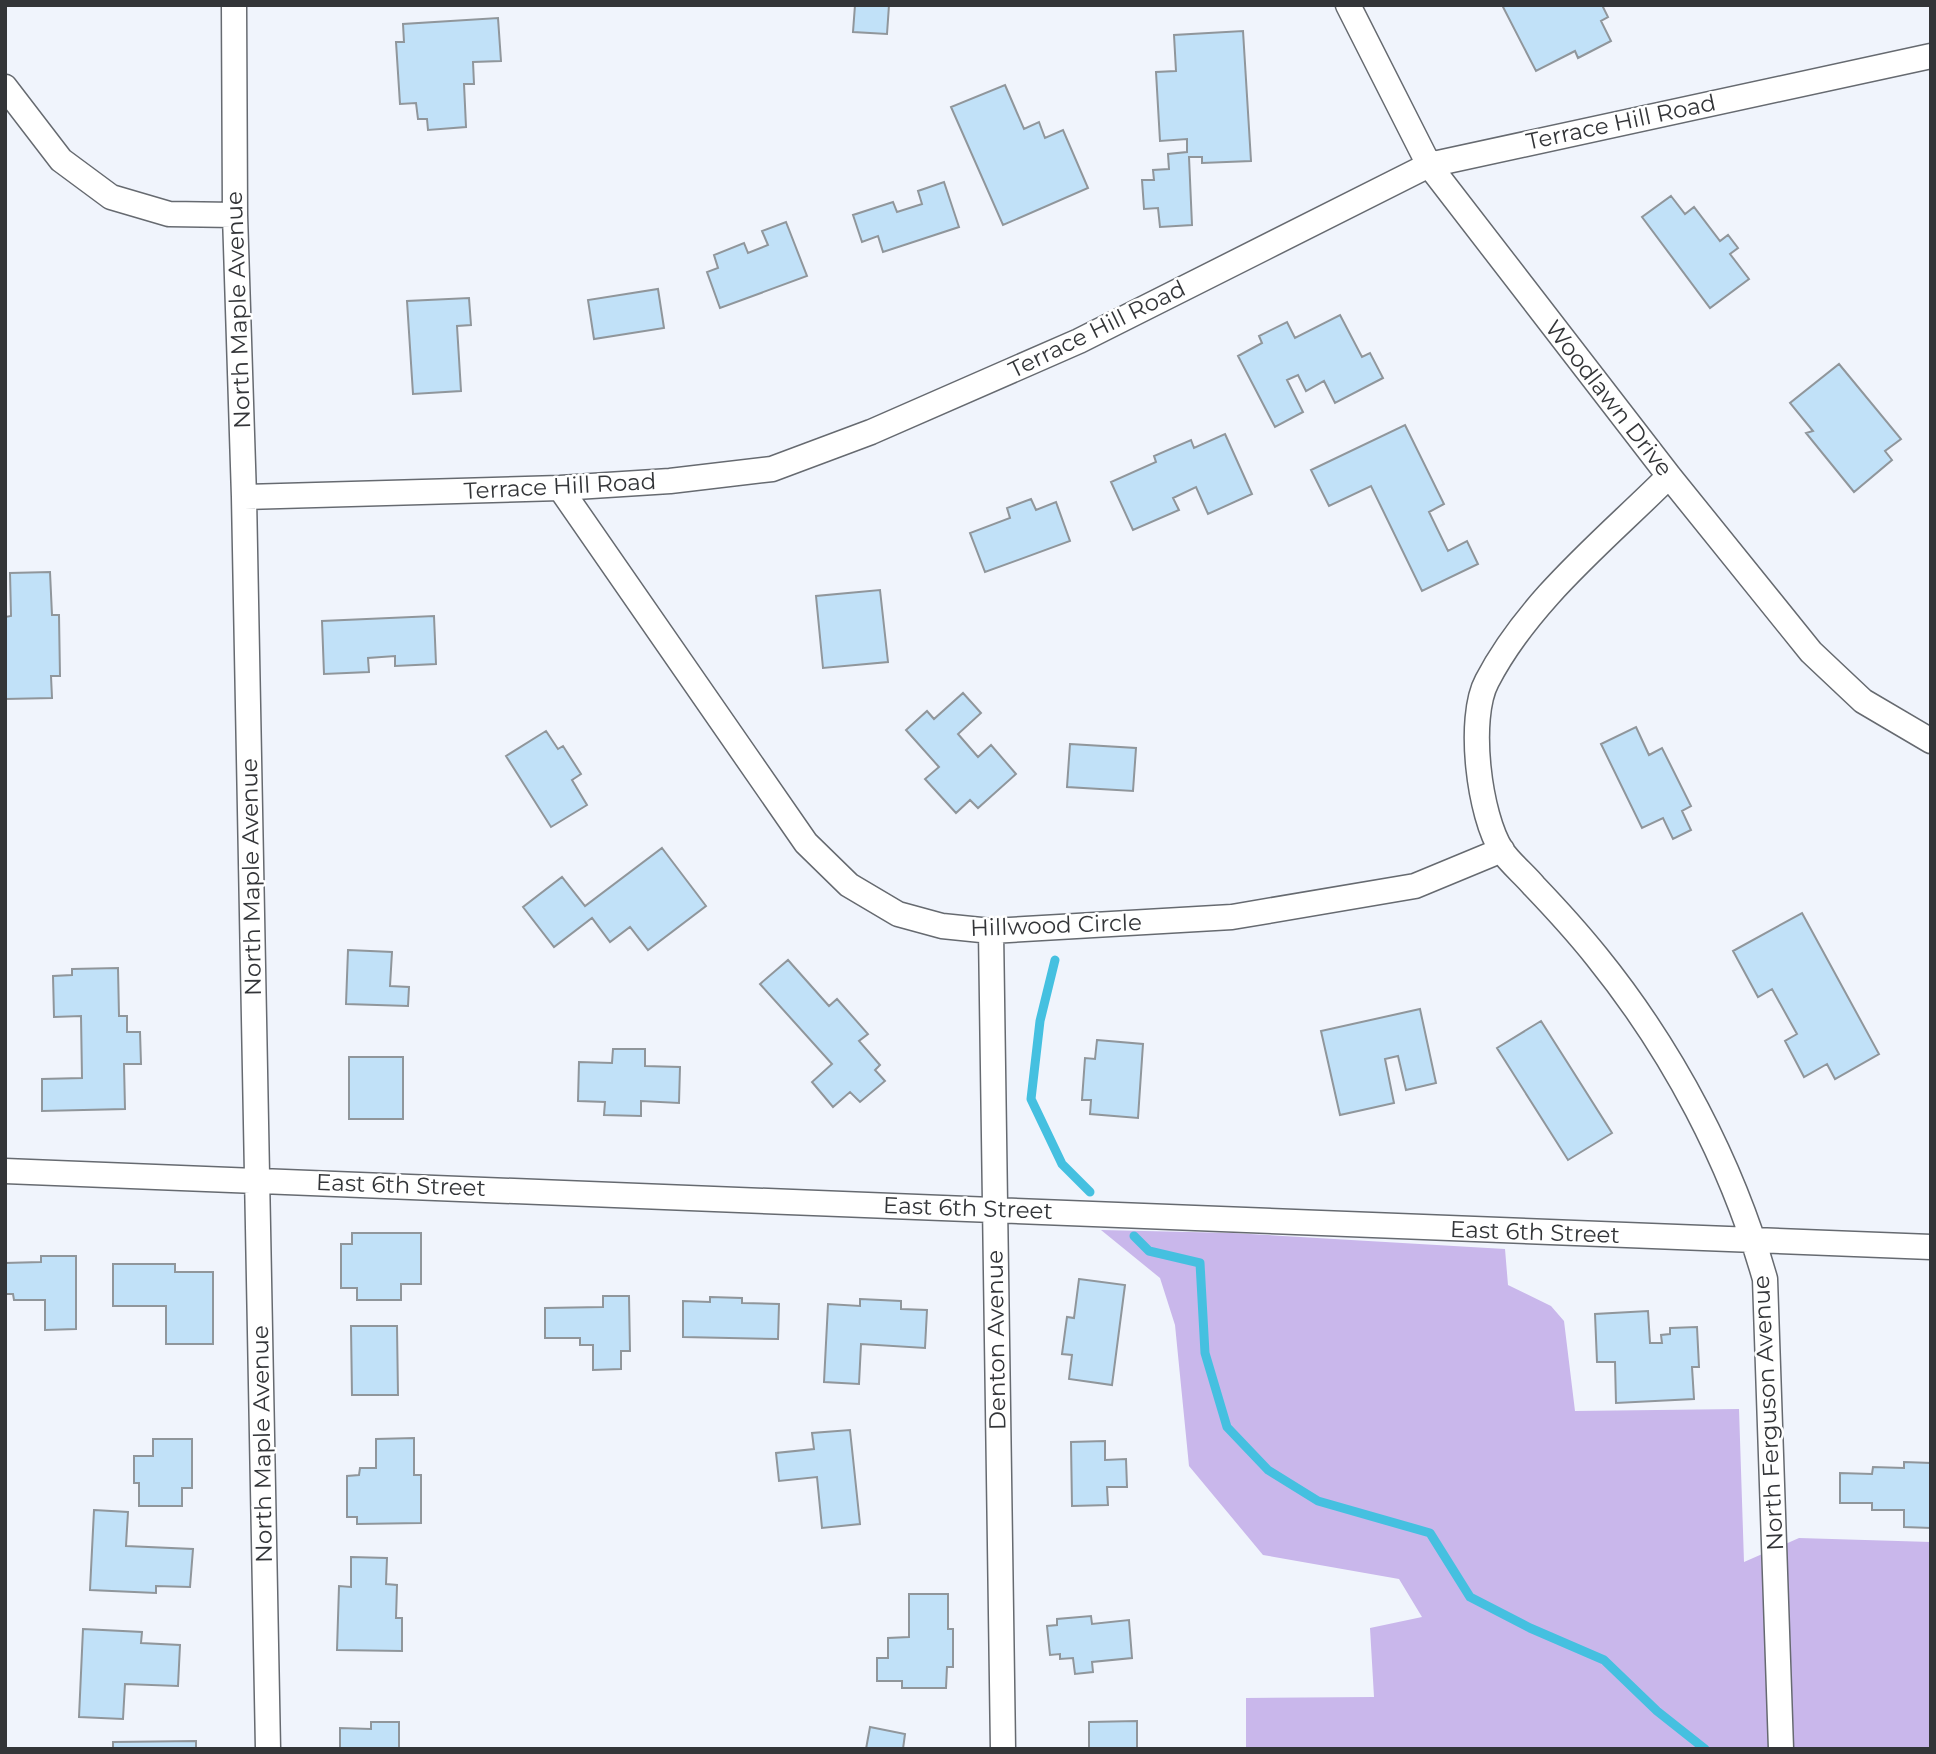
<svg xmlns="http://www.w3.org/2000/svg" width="1936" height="1754" font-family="Montserrat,sans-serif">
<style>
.green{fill:#c9b7eb}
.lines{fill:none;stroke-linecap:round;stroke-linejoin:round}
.stream{stroke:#45c0e0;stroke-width:9}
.building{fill:#c1e1f8;stroke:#90969b;stroke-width:2}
.minor-casing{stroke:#666a70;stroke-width:27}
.minor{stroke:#fff;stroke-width:24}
.labels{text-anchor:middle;stroke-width:5;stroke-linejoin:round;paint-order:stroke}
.street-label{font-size:23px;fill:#333538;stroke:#fff}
</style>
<rect width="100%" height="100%" fill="#f0f4fc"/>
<!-- green -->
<path class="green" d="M 1101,1230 L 1232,1233 L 1505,1249 L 1508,1285 L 1551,1306 L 1564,1321 L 1575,1411 L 1739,1409 L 1744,1562 L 1799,1538 L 1931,1542 L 1931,1749 L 1246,1749 L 1246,1698 L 1374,1697 L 1370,1628 L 1422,1617 L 1399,1579 L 1263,1555 L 1189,1466 L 1175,1325 L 1160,1278 Z"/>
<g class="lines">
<!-- stream -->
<path class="stream" d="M 1055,960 L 1040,1021 L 1031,1099 L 1062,1164 L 1090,1192
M 1134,1236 L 1149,1251 L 1200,1263 L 1205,1353 L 1227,1427 L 1268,1470 L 1318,1501 L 1430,1533 L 1470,1597 L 1530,1628 L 1604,1660 L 1657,1711 L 1705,1749"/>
</g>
<!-- building -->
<path class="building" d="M 855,5 L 889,5 L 887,34 L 853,32 Z
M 1502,5 L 1602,5 L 1608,17 L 1601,21 L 1611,41 L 1578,58 L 1575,51 L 1536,71 Z
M 498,18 L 501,61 L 473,62 L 474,84 L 464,84 L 466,127 L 428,130 L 427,119 L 418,119 L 416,103 L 400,104 L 396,42 L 404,42 L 403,24 Z
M 1243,31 L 1251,161 L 1202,163 L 1202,157 L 1189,157 L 1192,225 L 1160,227 L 1158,208 L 1144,209 L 1142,180 L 1154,180 L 1153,170 L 1169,169 L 1168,154 L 1187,152 L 1187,139 L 1160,141 L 1156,72 L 1176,71 L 1174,35 Z
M 1005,85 L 1024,129 L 1039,122 L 1045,138 L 1063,130 L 1088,188 L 1003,225 L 951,107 Z
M 944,182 L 959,227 L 883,252 L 878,236 L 862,242 L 853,215 L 893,202 L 897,212 L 922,204 L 918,191 Z
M 1671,196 L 1685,214 L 1694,207 L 1720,241 L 1728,235 L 1738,248 L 1730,254 L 1749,279 L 1710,308 L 1642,217 Z
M 786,222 L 807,276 L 720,308 L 707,272 L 718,268 L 714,255 L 744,243 L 748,253 L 768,245 L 762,231 Z
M 658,289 L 664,328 L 594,339 L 588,300 Z
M 469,298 L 471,325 L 457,326 L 461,391 L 413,394 L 407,301 Z
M 1340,315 L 1362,357 L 1370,353 L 1383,378 L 1335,403 L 1324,381 L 1306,391 L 1298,375 L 1287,380 L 1303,412 L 1275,427 L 1238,356 L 1262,343 L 1259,336 L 1287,322 L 1295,338 Z
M 1839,364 L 1901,439 L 1885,451 L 1892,460 L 1854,492 L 1806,433 L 1813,431 L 1790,403 Z
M 1405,425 L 1444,504 L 1429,512 L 1448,551 L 1467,541 L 1478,564 L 1422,591 L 1371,486 L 1329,506 L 1311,470 Z
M 1225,434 L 1252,494 L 1208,514 L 1196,487 L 1173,498 L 1179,510 L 1133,530 L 1111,482 L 1156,462 L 1154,456 L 1191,440 L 1194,448 Z
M 1031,499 L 1036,510 L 1056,502 L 1070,541 L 985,572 L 970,533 L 1010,518 L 1007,508 Z
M 50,572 L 52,615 L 59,615 L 60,676 L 51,676 L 52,698 L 5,699 L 5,617 L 11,616 L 10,573 Z
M 880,590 L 888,662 L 823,668 L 816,596 Z
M 434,616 L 436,664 L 395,666 L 395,656 L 368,658 L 369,672 L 324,674 L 322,621 Z
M 963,693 L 981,713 L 958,734 L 978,757 L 991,745 L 1016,774 L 978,808 L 970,800 L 956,813 L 925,779 L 939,767 L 906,730 L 927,711 L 934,719 Z
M 1636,727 L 1649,755 L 1662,748 L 1691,806 L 1682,811 L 1691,830 L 1673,839 L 1663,818 L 1642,828 L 1601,744 Z
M 546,731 L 558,749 L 563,746 L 581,774 L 572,780 L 587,805 L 551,827 L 506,756 Z
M 1070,744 L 1136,748 L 1133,791 L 1067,787 Z
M 662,848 L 706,906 L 648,950 L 630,927 L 610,942 L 592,918 L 554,947 L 523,907 L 562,877 L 585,906 Z
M 1802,913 L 1879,1054 L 1835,1079 L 1827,1064 L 1804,1077 L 1785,1041 L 1797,1034 L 1772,989 L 1758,997 L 1733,951 Z
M 348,950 L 392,952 L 390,986 L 409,987 L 408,1006 L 346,1004 Z
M 788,960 L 829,1006 L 837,999 L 868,1034 L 859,1041 L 880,1065 L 875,1070 L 885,1081 L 860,1102 L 850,1092 L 833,1107 L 812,1082 L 832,1064 L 760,984 Z
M 118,968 L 119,1016 L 127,1016 L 127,1032 L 140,1032 L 141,1064 L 124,1064 L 125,1109 L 42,1111 L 42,1079 L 82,1078 L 81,1016 L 54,1017 L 53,976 L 72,975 L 72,969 Z
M 1420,1009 L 1436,1083 L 1406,1090 L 1398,1056 L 1385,1059 L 1394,1103 L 1340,1115 L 1321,1031 Z
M 1541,1021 L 1612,1133 L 1568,1160 L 1497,1048 Z
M 1097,1040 L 1143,1044 L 1138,1118 L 1090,1114 L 1091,1100 L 1082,1100 L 1085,1058 L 1095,1059 Z
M 613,1049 L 645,1049 L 645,1066 L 680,1067 L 679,1103 L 641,1101 L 641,1116 L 604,1115 L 605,1102 L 578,1101 L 579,1062 L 612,1063 Z
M 349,1057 L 403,1057 L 403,1119 L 349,1119 Z
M 352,1233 L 421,1233 L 421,1284 L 401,1284 L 401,1300 L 357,1300 L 357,1288 L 341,1288 L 341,1244 L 352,1244 Z
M 41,1256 L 76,1256 L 76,1329 L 45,1330 L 45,1300 L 14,1300 L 13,1294 L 5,1294 L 5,1263 L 41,1262 Z
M 113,1264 L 175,1264 L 175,1272 L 213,1272 L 213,1344 L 166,1344 L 166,1306 L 113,1306 Z
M 1079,1279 L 1125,1285 L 1112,1385 L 1069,1379 L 1072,1355 L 1062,1354 L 1067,1317 L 1074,1318 Z
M 603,1296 L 629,1296 L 630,1351 L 621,1351 L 621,1369 L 593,1370 L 593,1345 L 580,1345 L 580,1338 L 545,1338 L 545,1308 L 603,1307 Z
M 710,1297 L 742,1298 L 742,1303 L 779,1304 L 778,1339 L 683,1337 L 683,1301 L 710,1302 Z
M 860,1299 L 901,1301 L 901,1309 L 927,1310 L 925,1348 L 861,1344 L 859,1384 L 824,1382 L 828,1304 L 860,1306 Z
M 1648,1311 L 1650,1343 L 1662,1343 L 1661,1335 L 1670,1334 L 1670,1328 L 1697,1327 L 1699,1367 L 1692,1367 L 1694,1399 L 1616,1403 L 1615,1362 L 1597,1362 L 1595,1314 Z
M 351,1326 L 397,1326 L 398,1395 L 352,1395 Z
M 850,1430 L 860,1524 L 822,1528 L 817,1477 L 779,1481 L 776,1453 L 814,1449 L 812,1433 Z
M 414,1438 L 414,1475 L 421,1475 L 421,1523 L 357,1524 L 357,1517 L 347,1517 L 347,1476 L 359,1475 L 360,1468 L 376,1468 L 376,1439 Z
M 153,1439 L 192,1439 L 192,1488 L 182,1488 L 182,1506 L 139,1506 L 139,1483 L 134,1483 L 134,1456 L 153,1456 Z
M 1105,1441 L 1105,1460 L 1126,1459 L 1127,1487 L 1107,1487 L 1108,1505 L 1072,1506 L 1071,1442 Z
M 1904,1462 L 1931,1463 L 1931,1528 L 1904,1527 L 1904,1510 L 1872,1510 L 1872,1503 L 1840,1503 L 1840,1473 L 1872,1474 L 1873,1467 L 1904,1468 Z
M 94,1510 L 128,1512 L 126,1546 L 193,1549 L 190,1587 L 156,1586 L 156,1593 L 90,1590 Z
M 351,1557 L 387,1558 L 386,1584 L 397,1585 L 396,1618 L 402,1618 L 402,1651 L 337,1650 L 339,1586 L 351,1587 Z
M 909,1594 L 948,1594 L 948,1629 L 953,1629 L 953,1667 L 947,1667 L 946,1688 L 902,1688 L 902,1681 L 877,1681 L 877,1658 L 888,1658 L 888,1638 L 909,1637 Z
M 1091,1616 L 1092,1624 L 1129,1620 L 1132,1658 L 1092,1662 L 1093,1672 L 1075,1674 L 1073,1658 L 1060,1659 L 1060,1654 L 1050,1655 L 1047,1626 L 1057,1625 L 1057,1619 Z
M 83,1629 L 142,1632 L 141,1643 L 180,1645 L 178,1686 L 125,1684 L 123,1719 L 79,1717 Z
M 1137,1721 L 1137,1749 L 1089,1749 L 1089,1722 Z
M 371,1722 L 399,1722 L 399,1749 L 340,1749 L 340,1728 L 371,1729 Z
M 870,1727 L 905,1734 L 903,1749 L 866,1749 Z
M 196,1741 L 196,1749 L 113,1749 L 113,1742 Z"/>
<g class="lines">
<!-- minor casing -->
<g class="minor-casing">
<path id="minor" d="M 234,5 L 235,215 L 244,497 L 268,1749
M 1348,5 L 1429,165 L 1669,476 L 1811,652 L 1863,701 L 1931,741
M 5,87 L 61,160 L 111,197 L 169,214 L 235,215
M 1669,476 C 1606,539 1529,600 1487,681 C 1467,718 1479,816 1502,851 C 1510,863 1524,874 1534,886 C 1556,909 1577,932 1597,957 C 1673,1051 1732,1163 1765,1279 L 1781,1749
M 560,488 L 806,843 L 849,885 L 898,914 L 942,926 L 991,931 L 1232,917 L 1415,886 L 1502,850
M 244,497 L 560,488 L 670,481 L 772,469 L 871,432 L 1079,341 L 1429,165 L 1931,56
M 991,931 L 1003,1749
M 5,1171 L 1931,1247"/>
</g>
<!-- minor -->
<use href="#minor" class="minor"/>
</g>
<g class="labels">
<!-- street labels -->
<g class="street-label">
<text transform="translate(1621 122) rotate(-12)" y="8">Terrace Hill Road</text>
<text transform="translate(238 310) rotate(-92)" y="8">North Maple Avenue</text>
<text transform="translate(1097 329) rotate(-26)" y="8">Terrace Hill Road</text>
<text transform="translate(1609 398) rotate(52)" y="8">Woodlawn Drive</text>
<text transform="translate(560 486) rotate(-3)" y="8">Terrace Hill Road</text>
<text transform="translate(251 877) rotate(-91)" y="8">North Maple Avenue</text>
<text transform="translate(1056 925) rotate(-2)" y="8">Hillwood Circle</text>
<text transform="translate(401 1185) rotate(2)" y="8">East 6th Street</text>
<text transform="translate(968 1208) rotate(2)" y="8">East 6th Street</text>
<text transform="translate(1535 1232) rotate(2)" y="8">East 6th Street</text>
<text transform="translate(996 1340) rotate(-91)" y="8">Denton Avenue</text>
<text transform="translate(1768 1413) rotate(-93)" y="8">North Ferguson Avenue</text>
<text transform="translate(262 1444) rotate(-91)" y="8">North Maple Avenue</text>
</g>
</g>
<!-- border -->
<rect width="1936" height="1754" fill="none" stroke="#333538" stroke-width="14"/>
</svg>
